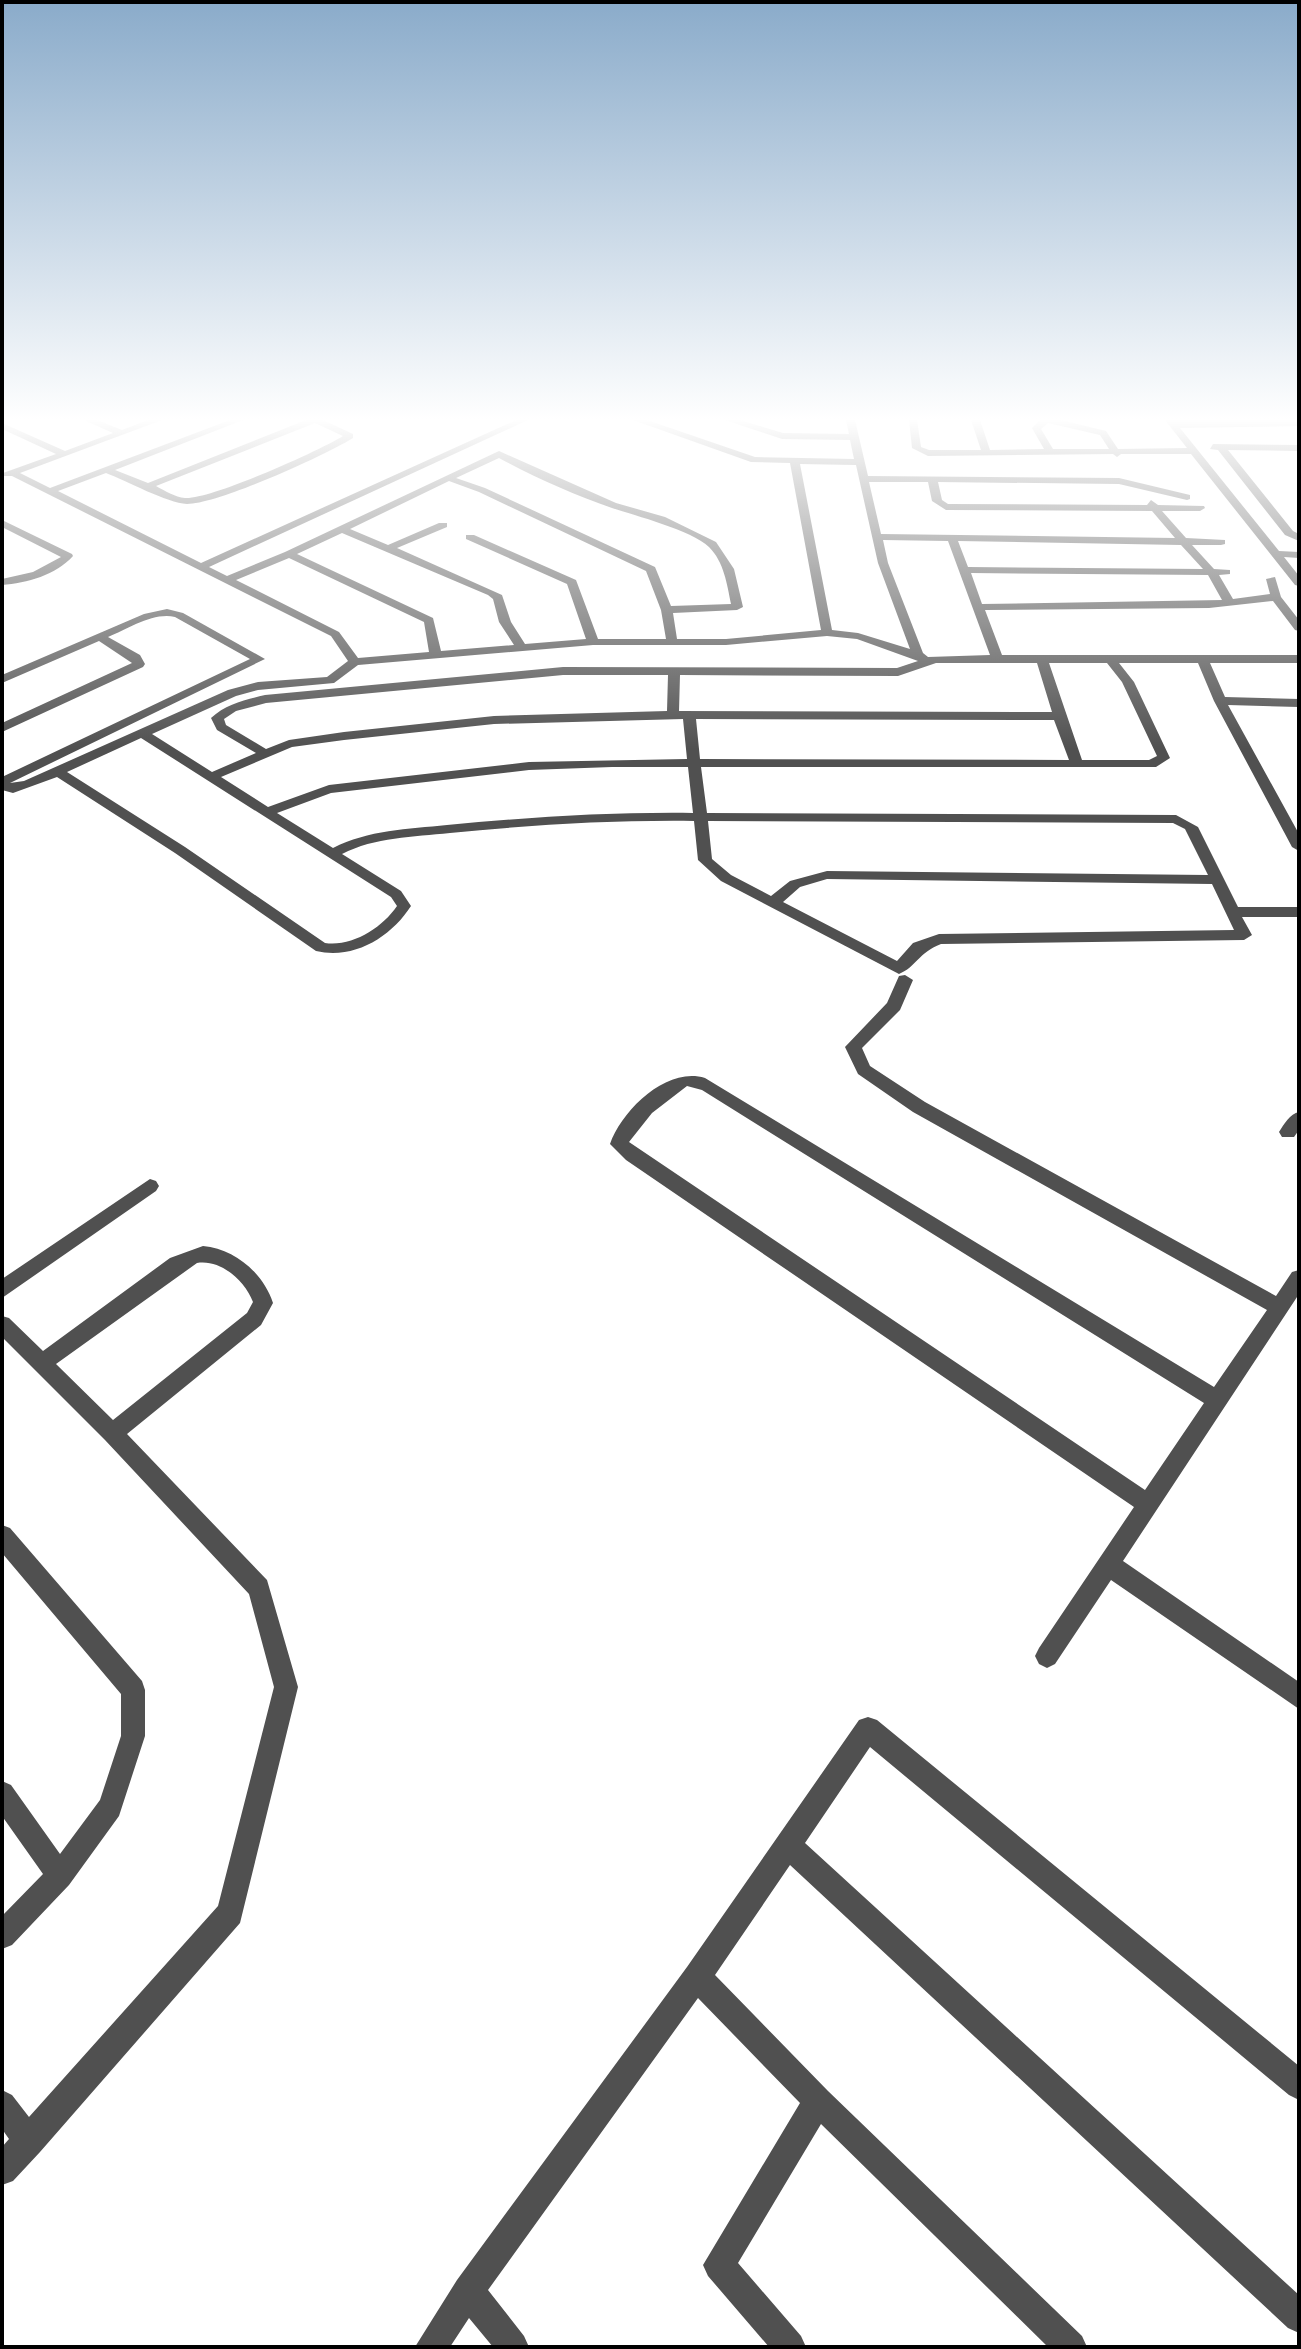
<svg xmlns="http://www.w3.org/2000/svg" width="1301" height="2349" font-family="'Source Sans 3',sans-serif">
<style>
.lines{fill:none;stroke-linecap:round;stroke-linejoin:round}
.minor{fill:#505050;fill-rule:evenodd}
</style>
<rect width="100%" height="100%" fill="#fff"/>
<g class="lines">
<!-- minor -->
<path class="minor" d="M 84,420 L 97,420 L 122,430 L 148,420 L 162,420 L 20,473 L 50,488 L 230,420 L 243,420 L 115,470 L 148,483 L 306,420 L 323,420 L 353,434 L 353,438 C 324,456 218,504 187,504 C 167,503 127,481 106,473 L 58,491 L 201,563 L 516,420 L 528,420 L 209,567 L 227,576 L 285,552 L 499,451 L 616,503 L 665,517 L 716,542 L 734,569 L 743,607 L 737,610 L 673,613 L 677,639 L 726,639 L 821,630 L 790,463 L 751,462 L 633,420 L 647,420 L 755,457 L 854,459 L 850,440 L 782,439 L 725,420 L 740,420 L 783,433 L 849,434 L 846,420 L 855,420 L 868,476 L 1119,478 L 1190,495 L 1190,499 L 1187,500 L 1119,484 L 938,482 L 942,500 L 948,504 L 1147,505 L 1151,500 L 1158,505 L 1204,506 L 1205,508 L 1200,511 L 1162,511 L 1186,538 L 1225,540 L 1225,544 L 1221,545 L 1192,545 L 1214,569 L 1230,570 L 1230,574 L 1219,575 L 1233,599 L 1270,594 L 1266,579 L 1275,577 L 1281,597 L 1299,620 L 1299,631 L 1295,630 L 1273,601 L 1209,608 L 985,610 L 1002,655 L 1299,655 L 1299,663 L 1210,663 L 1225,697 L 1299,699 L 1299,707 L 1228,705 L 1299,834 L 1299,851 L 1292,847 L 1214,701 L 1198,663 L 1119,663 L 1134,682 L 1170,758 L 1156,767 L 701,767 L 707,813 L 1176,815 L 1198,827 L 1238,907 L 1299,907 L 1299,917 L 1242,917 L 1252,935 L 1244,940 L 941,944 C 918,953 916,967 899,974 L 721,881 L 698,860 L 694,821 C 612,820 531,825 450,833 C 413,837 375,837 342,854 L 401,891 L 411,906 C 391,937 354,960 316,951 L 175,853 L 57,777 L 13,793 L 2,790 L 2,777 L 250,659 L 175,617 C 153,612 128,629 108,637 L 140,655 L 145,664 L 143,667 L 2,732 L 2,723 L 132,663 L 99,641 L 2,683 L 2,675 L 144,614 L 167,609 L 183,613 L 265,659 L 10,783 L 24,781 L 228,690 L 258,682 L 327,677 L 348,661 L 331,636 L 12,476 L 2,476 L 3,473 L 56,454 L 2,429 L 2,423 L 65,451 L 113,433 ZM 315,423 L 343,436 C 319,451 210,500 185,498 C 175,497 165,491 156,486 ZM 499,458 C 534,477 574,495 612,508 C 636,516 691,530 709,547 C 724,562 727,584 731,604 L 671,606 L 655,567 L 485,488 L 456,478 ZM 800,464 L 856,465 L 878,563 L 910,649 L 858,633 L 832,630 ZM 449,481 L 479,492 L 646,571 L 661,610 L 666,639 L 598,639 L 576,580 L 474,535 L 466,535 L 466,539 L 567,584 L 586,639 L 525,644 L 511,622 L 502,595 L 397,548 L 447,527 L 447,523 L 439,523 L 388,545 L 350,529 ZM 869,482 L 928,482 L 932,501 L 946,510 L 1152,511 L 1175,538 L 881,534 ZM 342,533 L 488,595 L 493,599 L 499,622 L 514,645 L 441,651 L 433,618 L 297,554 ZM 883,540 L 948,541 L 990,655 L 928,657 L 923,653 L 888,563 ZM 958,541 L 1181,545 L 1203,569 L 968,567 ZM 289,558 L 424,622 L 429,652 L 358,658 L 339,632 L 236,580 ZM 971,573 L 1208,575 L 1222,600 L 982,604 ZM 827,636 L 857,639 L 918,661 L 897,668 L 563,667 L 265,695 C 245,700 226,704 211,718 L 217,730 L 256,753 L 212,772 L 152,734 L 236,696 L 258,690 L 334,683 L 358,665 L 593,645 L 726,645 ZM 936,663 L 1037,663 L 1052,712 L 679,711 L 680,675 L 898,676 ZM 1049,663 L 1107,663 L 1122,682 L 1157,756 L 1149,760 L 1082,760 ZM 563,675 L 668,675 L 667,711 L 494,716 L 344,732 L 289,740 L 266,749 L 226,725 L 224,719 L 236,711 L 266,703 ZM 683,719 L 687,759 L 529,762 L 329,785 L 268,807 L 221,777 L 292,747 L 344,740 L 494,724 ZM 696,719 L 1054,720 L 1069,760 L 700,759 ZM 141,738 L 391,897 L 397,906 C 382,928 352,947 325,943 L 185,847 L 67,772 ZM 612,767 L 688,767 L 693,813 C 611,812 529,817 447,825 C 408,829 368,830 333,848 L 277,813 L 331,793 L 529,770 ZM 708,821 L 1173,823 L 1185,829 L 1208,875 L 827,871 L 790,881 L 771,896 L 731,875 L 712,859 ZM 827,879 L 1212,884 L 1234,930 L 939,934 L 913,943 L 897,961 L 783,902 L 800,887 Z
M 909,420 L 917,420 L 921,447 L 929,450 L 981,450 L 971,420 L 980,420 L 990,450 L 1044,449 L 1032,428 L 1040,420 L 1061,420 L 1106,431 L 1118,449 L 1187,448 L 1165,420 L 1299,420 L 1299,426 L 1180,428 L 1279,551 L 1299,552 L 1299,558 L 1284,557 L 1299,576 L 1299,586 L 1295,585 L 1191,454 L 1121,454 L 1117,457 L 1113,454 L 928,456 L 912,448 ZM 1048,423 L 1100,435 L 1109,449 L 1053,449 L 1041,429 Z
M 1213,444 L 1299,445 L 1299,451 L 1228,450 L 1293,531 L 1299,534 L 1299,541 L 1285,535 L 1218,450 L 1210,449 Z
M 2,520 L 72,554 L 73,556 C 56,575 27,583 2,585 L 2,579 L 33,572 L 61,557 L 2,527 Z
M 905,975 L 913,980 L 900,1010 L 862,1048 L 870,1066 L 925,1102 L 1276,1296 L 1292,1272 L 1299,1270 L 1299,1294 L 1123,1561 L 1299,1682 L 1299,1709 L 1111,1580 L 1055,1664 L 1047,1668 L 1039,1664 L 1035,1656 L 1039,1648 L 1134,1507 L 626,1160 L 610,1144 C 622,1110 667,1066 705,1078 L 1214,1387 L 1267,1310 L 913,1112 L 858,1074 L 845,1047 L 887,1003 L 899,976 ZM 687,1086 L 702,1090 L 1204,1403 L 1145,1490 L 629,1142 L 652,1113 Z
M 1299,1112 L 1299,1130 L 1294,1137 L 1282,1137 L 1279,1132 C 1284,1124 1290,1114 1299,1112 Z
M 150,1179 L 156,1181 L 159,1186 L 156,1191 L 2,1298 L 2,1279 Z
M 203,1246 C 235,1249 263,1273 273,1303 L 261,1325 L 127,1434 L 267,1580 L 298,1687 L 240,1923 L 40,2152 L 13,2181 L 2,2185 L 2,2147 L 9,2139 L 2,2129 L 2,2090 L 12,2095 L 29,2117 L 218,1906 L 274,1687 L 249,1594 L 105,1440 L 2,1337 L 2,1316 L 9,1318 L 43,1351 L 170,1258 ZM 197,1263 C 221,1259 245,1281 253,1302 L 247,1313 L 113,1420 L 56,1364 Z
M 2,1525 L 10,1528 L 142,1681 L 145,1690 L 145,1736 L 119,1816 L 69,1885 L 12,1945 L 2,1949 L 2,1916 L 43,1874 L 2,1816 L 2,1781 L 11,1785 L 60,1854 L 100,1800 L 121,1736 L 121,1694 L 2,1553 Z
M 868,1717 L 877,1720 L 1299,2066 L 1299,2100 L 1289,2095 L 870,1747 L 805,1843 L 1299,2295 L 1299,2333 L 1288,2328 L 790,1865 L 715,1975 L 828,2091 L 1082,2336 L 1087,2347 L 1048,2347 L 821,2124 L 738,2263 L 801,2336 L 806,2347 L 769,2347 L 708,2276 L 703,2265 L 800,2103 L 698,1998 L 488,2290 L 524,2336 L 529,2347 L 493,2347 L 469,2318 L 450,2347 L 415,2347 L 457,2280 L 687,1967 L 859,1720 Z"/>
</g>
<!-- sky -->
<linearGradient id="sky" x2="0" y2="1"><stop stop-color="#8aabca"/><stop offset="0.56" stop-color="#fff"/><stop offset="1" stop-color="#fff" stop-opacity="0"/></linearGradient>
<rect width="1301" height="749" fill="url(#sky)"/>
<!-- border -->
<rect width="1301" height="2349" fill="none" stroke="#000000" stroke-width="8"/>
</svg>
